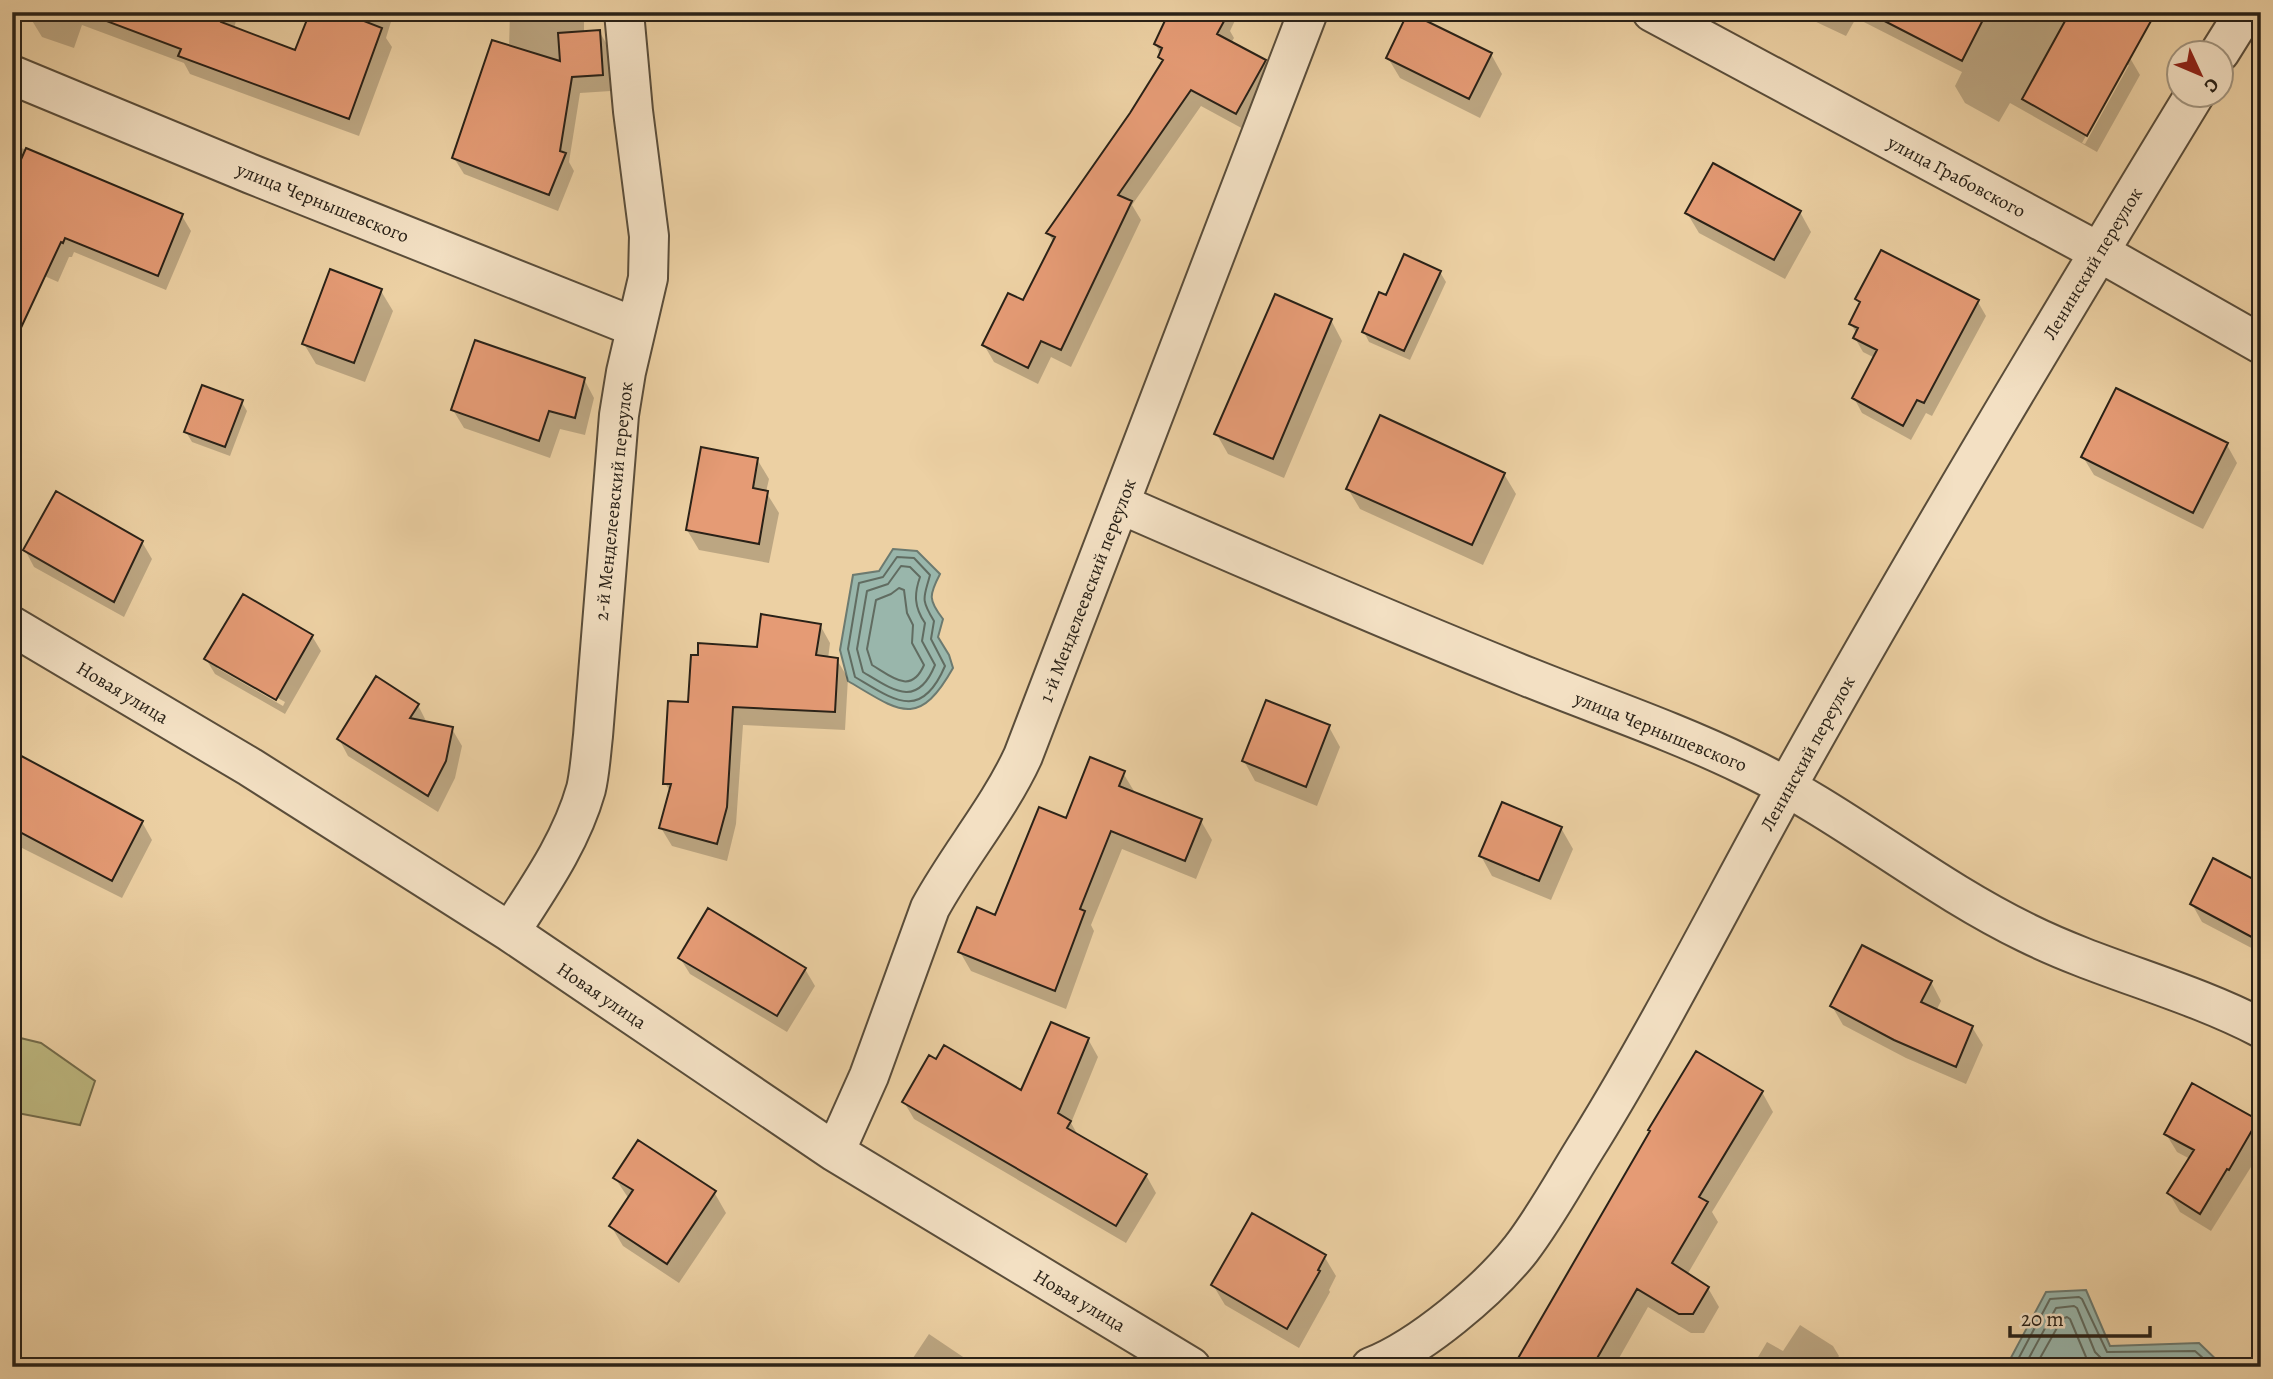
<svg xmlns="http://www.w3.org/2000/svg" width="2273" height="1379" font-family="Alegreya,serif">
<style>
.green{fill:#beb981;stroke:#746d4c;stroke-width:2}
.water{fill:#99b6ab;stroke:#6c7a70;stroke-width:2}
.shadow{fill:#0003;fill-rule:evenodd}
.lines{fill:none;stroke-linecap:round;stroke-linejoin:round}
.shore{stroke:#616c61;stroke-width:2}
.building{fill:#e59b75;stroke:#292117;stroke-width:2}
.minor-casing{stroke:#5a4d3a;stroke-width:42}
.minor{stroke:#f3e0c3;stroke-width:38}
.labels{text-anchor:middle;stroke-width:7;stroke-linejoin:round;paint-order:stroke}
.street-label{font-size:19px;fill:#292117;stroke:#f3e0c3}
</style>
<rect width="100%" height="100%" fill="#ecd0a3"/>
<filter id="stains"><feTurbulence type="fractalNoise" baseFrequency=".00286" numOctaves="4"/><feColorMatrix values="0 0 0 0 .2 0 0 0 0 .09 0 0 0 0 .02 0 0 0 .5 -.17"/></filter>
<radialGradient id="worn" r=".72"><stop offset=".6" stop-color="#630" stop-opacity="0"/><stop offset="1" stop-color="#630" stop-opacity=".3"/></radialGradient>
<!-- green -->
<path class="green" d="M 12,1036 L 41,1043 L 95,1081 L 80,1125 L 12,1112 Z"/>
<!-- water -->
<path class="water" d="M 893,549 L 917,551 L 940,574 C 929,595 928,600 943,619 L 938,637 L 949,655 L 953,668 C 918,730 899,711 848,681 L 840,650 L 853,575 L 879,571 Z
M 2086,1290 L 2110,1346 L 2199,1343 L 2224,1367 L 2006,1367 L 2046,1292 Z"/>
<!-- shadow -->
<path class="shadow" d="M 34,12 L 238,12 L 234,29 L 296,52 L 311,12 L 394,12 L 386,38 L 392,47 L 359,136 L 190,74 L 184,63 L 82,25 L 74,48 L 42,37 L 31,19 Z
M 510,12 L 584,12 L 584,32 L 599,31 L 609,48 L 611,91 L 580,93 L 569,162 L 574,171 L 558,211 L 464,174 L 454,158 L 509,47 Z
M 1171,12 L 1239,12 L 1230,31 L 1234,38 L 1231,43 L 1265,62 L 1275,79 L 1247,131 L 1201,106 L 1132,205 L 1141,220 L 1071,367 L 1051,357 L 1038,384 L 994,362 L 984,345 L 1024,303 L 1054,243 L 1048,233 L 1132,114 L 1163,63 L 1156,44 Z
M 1795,12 L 2048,12 L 2130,58 L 2140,75 L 2097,152 L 2010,103 L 1999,122 L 1965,103 L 1955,86 L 1962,72 L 1856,18 L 1846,36 ZM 2125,65 L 2129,65 L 2085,144 L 2082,143 Z
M 1491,54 L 1502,74 L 1480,118 L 1400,78 L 1388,58 Z
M 12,144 L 182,216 L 191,231 L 166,290 L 74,252 L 72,257 L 69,257 L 58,282 L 22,266 L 12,250 Z
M 1800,212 L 1811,232 L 1785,279 L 1699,233 L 1687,213 Z
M 1440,272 L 1446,282 L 1410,360 L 1369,342 L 1364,332 L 1387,297 Z
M 381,291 L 393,311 L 365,382 L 316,364 L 304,344 Z
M 1857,299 L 1978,302 L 1986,316 L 1932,416 L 1926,413 L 1911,440 L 1862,413 L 1854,398 L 1875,358 L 1863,352 L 1855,338 L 1857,334 L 1851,324 L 1861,305 Z
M 1331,320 L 1342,341 L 1284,478 L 1228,454 L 1216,433 Z
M 584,379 L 594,398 L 585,435 L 560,429 L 550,458 L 464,428 L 453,410 Z
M 241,401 L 247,411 L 230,456 L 192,442 L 186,432 Z
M 2227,445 L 2237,463 L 2203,529 L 2094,475 L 2083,457 Z
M 757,459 L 769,479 L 766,492 L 779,513 L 769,563 L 699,550 L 687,530 Z
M 1504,474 L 1516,494 L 1483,565 L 1360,509 L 1348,489 Z
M 142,542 L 152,559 L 124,617 L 34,567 L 25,550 Z
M 820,625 L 830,643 L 828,659 L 837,660 L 848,678 L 845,730 L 743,725 L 736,824 L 727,861 L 672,846 L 661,828 L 671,793 L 665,783 L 689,704 L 758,649 Z
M 312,636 L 321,651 L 285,714 L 215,674 L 206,659 ZM 217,664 L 285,702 L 283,706 L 217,668 Z
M 418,705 L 427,723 L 452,729 L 462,746 L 455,778 L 438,812 L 348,756 L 339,739 Z
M 1329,727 L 1340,747 L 1317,806 L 1255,781 L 1244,761 Z
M 12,753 L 142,822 L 152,840 L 122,898 L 12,843 Z
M 1123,773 L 1134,791 L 1133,794 L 1201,821 L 1212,840 L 1196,879 L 1122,849 L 1091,925 L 1094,931 L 1066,1009 L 971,971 L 960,952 L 996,917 L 1067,820 Z
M 1561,828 L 1573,849 L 1551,900 L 1492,876 L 1481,856 Z
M 2261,885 L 2261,953 L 2202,922 L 2192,904 Z
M 680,958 L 805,969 L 815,986 L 787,1032 L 690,974 Z
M 1931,982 L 1941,1001 L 1936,1011 L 1972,1027 L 1983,1045 L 1966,1084 L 1906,1058 L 1843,1025 L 1832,1006 Z
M 1088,1039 L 1098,1057 L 1071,1123 L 1079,1137 L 1146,1175 L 1156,1193 L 1126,1243 L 914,1119 L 904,1102 L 1022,1092 Z
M 1762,1092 L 1773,1112 L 1712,1212 L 1718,1222 L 1687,1275 L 1708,1288 L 1719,1307 L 1704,1333 L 1691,1333 L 1648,1307 L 1614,1367 L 1520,1367 Z
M 2257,1121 L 2261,1128 L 2261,1151 L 2211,1231 L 2180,1212 L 2169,1193 L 2190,1159 L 2177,1152 L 2166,1134 Z
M 615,1178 L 714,1192 L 726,1213 L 679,1283 L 623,1246 L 611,1226 L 629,1199 Z
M 1324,1256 L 1336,1276 L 1329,1290 L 1330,1292 L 1299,1348 L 1225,1305 L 1213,1285 Z
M 1800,1325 L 1833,1346 L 1839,1356 L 1832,1367 L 1752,1367 L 1767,1342 L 1783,1351 Z
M 929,1334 L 972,1363 L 974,1367 L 907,1367 Z"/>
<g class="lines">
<!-- shore -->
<path class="shore" d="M 897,557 L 914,558 L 930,575 C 924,598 920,598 934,621 L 931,639 L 945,666 C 921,722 894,700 855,677 L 848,649 L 859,583 L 883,577 Z
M 901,566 L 910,567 L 920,577 C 914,594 914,607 925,623 L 922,641 L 935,665 C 917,709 893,690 863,672 L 857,649 L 867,591 L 888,584 Z
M 899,588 L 904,590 L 907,613 L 913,625 L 912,643 L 924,665 C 911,695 892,677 872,665 L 867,649 L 876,600 L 891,594 Z
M 2014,1367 L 2050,1299 L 2079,1297 L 2082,1299 L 2107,1352 L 2195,1351 L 2213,1367
M 2024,1367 L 2056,1308 L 2074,1306 L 2077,1308 L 2095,1352 L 2104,1361 L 2192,1359 L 2201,1367
M 2035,1367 L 2062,1319 L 2067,1317 L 2070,1319 L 2086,1357 L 2094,1367"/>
</g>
<!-- building -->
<path class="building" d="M 94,12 L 224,12 L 221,22 L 295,50 L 310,12 L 341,12 L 382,28 L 349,119 L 178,56 L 181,49 L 93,16 Z
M 1169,12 L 1229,12 L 1217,34 L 1266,60 L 1236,114 L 1191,90 L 1118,195 L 1132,201 L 1061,350 L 1041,341 L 1028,368 L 982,345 L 1008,293 L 1023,300 L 1055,237 L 1046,233 L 1130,113 L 1163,60 L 1158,57 L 1162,48 L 1154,44 Z
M 1408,12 L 1492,53 L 1469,99 L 1386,58 Z
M 1867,12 L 1987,12 L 1962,61 Z
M 2070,12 L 2156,12 L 2087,136 L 2022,99 Z
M 600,30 L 603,75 L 572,77 L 560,151 L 566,153 L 549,195 L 452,158 L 492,40 L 560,61 L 558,33 Z
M 26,148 L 183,214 L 158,276 L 65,238 L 63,243 L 61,242 L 12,347 L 12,180 Z
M 1713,163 L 1801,211 L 1774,260 L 1685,213 Z
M 1881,250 L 1979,300 L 1924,403 L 1917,400 L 1903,426 L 1852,398 L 1877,350 L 1853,338 L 1858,328 L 1849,324 L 1860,302 L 1855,299 Z
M 1404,254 L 1441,271 L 1404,351 L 1362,332 L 1379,292 L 1386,295 Z
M 330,269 L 382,289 L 354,363 L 302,344 Z
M 1275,294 L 1332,319 L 1273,459 L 1214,434 Z
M 475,340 L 585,378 L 575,418 L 549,411 L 539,441 L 451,410 Z
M 202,385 L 243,400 L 225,447 L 184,432 Z
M 2116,388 L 2228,443 L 2193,513 L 2081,457 Z
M 1380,415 L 1505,473 L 1472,545 L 1346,489 Z
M 701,447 L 758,458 L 753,488 L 768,491 L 759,544 L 686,530 Z
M 56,491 L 143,541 L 114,602 L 23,550 Z
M 243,594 L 313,635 L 276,700 L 204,659 Z
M 761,614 L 821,624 L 816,655 L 838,658 L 835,712 L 733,707 L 727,807 L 717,844 L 659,828 L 671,784 L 663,784 L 668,701 L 688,702 L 691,655 L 698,655 L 698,643 L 757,647 Z
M 376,676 L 419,704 L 410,718 L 453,727 L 446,761 L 428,796 L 337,739 Z
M 1266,700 L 1330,725 L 1306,787 L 1242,761 Z
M 12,751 L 143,821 L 112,881 L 12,828 Z
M 1090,757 L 1125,771 L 1119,786 L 1202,819 L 1185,861 L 1111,831 L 1080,909 L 1085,911 L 1055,991 L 958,952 L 977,907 L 995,915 L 1039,807 L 1066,818 Z
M 1502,802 L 1562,827 L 1539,881 L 1479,856 Z
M 2213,858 L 2261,883 L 2261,942 L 2190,904 Z
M 708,908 L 806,968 L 777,1016 L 678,958 Z
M 1862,945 L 1932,981 L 1921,1002 L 1973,1026 L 1956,1067 L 1894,1040 L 1830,1006 Z
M 1051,1022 L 1089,1038 L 1058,1113 L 1071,1121 L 1067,1128 L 1147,1174 L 1116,1226 L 902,1102 L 929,1055 L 936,1059 L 944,1045 L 1021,1090 Z
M 1696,1051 L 1763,1091 L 1699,1197 L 1708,1202 L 1672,1263 L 1709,1287 L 1693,1314 L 1679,1314 L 1637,1289 L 1592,1367 L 1513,1367 L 1650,1131 L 1648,1130 Z
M 2192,1083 L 2258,1120 L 2229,1170 L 2227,1169 L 2200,1214 L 2167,1193 L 2194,1150 L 2164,1134 Z
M 638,1140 L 716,1191 L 667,1264 L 609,1226 L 633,1190 L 613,1178 Z
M 1252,1213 L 1326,1255 L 1318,1270 L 1320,1271 L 1287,1329 L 1211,1285 Z"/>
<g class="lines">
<!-- minor casing -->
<g class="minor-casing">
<path id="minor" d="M 1652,12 L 2099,252 L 2261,344
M 2220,52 L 2245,12
M 12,75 L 251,174 L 635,327
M 1120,504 C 1255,563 1391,622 1528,677 C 1600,706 1674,731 1744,765 C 1843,812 1928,885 2027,933 C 2102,970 2186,989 2261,1028
M 12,626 L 250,767 L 510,932 L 835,1152 L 1191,1367
M 510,932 C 539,887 571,842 586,789 C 590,772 591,753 593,736 L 619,415 L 626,372 L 648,278 L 649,236 L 633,111 L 624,12
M 835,1152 L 869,1076 L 930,908 C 959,855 998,810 1023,756 L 1308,12
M 1371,1367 C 1420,1348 1489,1290 1521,1249 C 1547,1215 1568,1175 1591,1139 C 1661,1025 1721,906 1785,790 C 1916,555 2055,324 2195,94"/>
</g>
<!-- minor -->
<use href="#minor" class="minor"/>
</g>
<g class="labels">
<!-- street labels -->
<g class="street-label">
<text transform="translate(1957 176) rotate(28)" y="7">улица Грабовского</text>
<text transform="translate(323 202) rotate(22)" y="7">улица Чернышевского</text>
<text transform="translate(2092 263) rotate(-59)" y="7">Ленинский переулок</text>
<text transform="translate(613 501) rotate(-84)" y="7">2-й Менделеевский переулок</text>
<text transform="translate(1087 590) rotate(-69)" y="7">1-й Менделеевский переулок</text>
<text transform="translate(123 692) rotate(31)" y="7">Новая улица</text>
<text transform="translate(1661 731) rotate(22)" y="7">улица Чернышевского</text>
<text transform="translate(1807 753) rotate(-61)" y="7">Ленинский переулок</text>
<text transform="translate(602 995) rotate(34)" y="7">Новая улица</text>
<text transform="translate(1080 1300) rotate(31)" y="7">Новая улица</text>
</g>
</g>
<!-- margin -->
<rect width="2273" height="1379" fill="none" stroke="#ecd0a3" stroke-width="42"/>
<rect x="14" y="14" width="2245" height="1351" fill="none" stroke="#292117" stroke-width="3.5"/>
<rect x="21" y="21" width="2231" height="1337" fill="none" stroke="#292117" stroke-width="2"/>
<!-- north arrow -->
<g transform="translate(2200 74) rotate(134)"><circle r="33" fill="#f3e0c3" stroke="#a2947e" stroke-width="2"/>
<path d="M0-5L12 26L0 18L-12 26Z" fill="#8f2418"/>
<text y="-10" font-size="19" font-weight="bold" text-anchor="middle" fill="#292117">С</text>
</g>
<!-- scale -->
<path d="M2010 1326v10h140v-10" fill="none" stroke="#292117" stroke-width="3.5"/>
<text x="2021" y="1326" font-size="21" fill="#292117" stroke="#f3e0c3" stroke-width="5" paint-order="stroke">20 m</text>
<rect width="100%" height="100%" filter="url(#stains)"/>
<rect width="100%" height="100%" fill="url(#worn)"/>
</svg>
